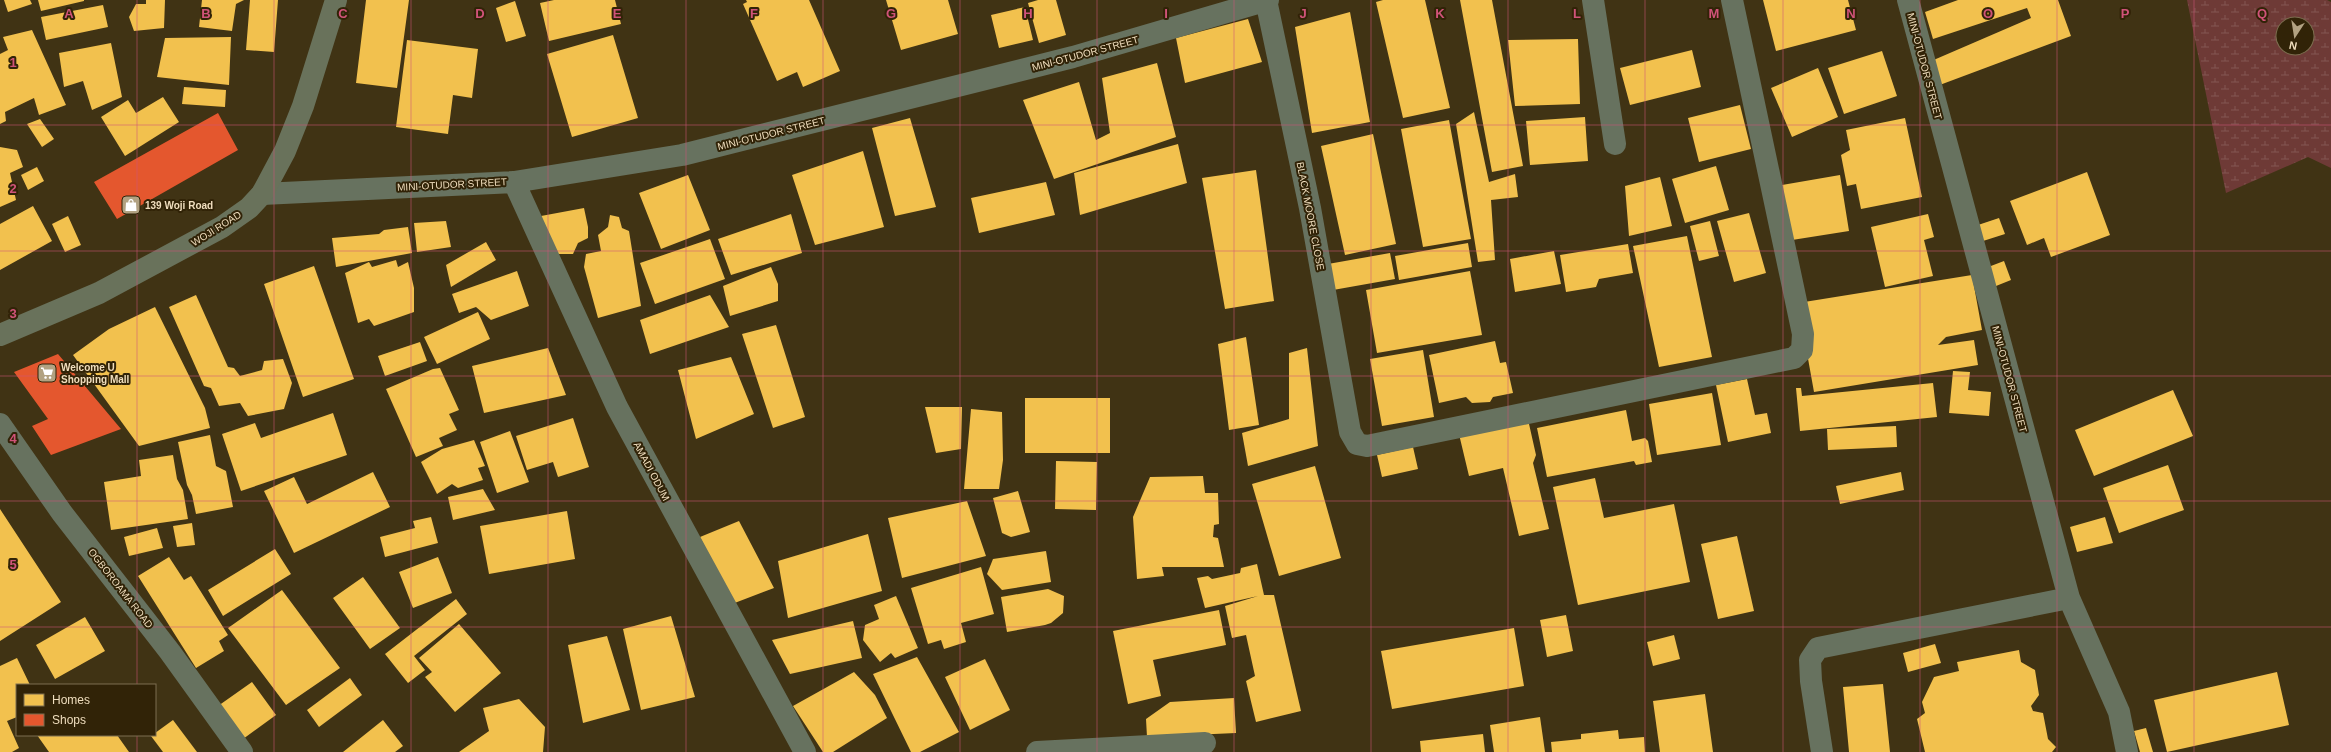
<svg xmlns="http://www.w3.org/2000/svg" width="2331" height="752" font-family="Arial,sans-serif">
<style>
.wetland{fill:url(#wetland-marsh);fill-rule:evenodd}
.homes{fill:#f2c14e}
.shops{fill:#e4572e}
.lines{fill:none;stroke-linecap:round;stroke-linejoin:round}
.street{stroke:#67725f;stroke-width:22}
.secondary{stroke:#69725b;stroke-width:22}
.grid{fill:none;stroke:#d05379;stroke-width:1;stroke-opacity:0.55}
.labels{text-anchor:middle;stroke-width:4;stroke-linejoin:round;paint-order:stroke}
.street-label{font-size:10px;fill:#f0debe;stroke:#312307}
.poi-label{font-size:10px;font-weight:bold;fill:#f0debe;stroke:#312307;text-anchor:start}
.grid-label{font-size:13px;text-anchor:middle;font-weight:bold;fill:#d05379;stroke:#312307;stroke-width:4;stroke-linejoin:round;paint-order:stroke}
</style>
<defs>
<pattern id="wetland-marsh" width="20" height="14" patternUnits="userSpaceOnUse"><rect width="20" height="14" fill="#6e3a36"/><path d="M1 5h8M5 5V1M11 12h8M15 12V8" fill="none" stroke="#835651"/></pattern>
</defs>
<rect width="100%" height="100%" fill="#403314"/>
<!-- wetland -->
<path class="wetland" d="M 2187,0 L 2327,0 L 2331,2 L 2331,168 L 2308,157 L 2226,193 ZM 2283,24 L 2307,24 L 2307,48 L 2283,48 Z"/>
<!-- homes -->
<path class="homes" d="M 4,0 L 30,0 L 32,4 L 8,12 Z
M 38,0 L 84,0 L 84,1 L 41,11 Z
M 146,0 L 165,0 L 164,28 L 134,31 L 129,17 L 136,4 L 146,4 Z
M 202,0 L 244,0 L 236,4 L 232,31 L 199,27 Z
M 250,0 L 278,0 L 274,52 L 246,50 Z
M 366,0 L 409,0 L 397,88 L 356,83 Z
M 554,0 L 615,0 L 621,24 L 549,41 L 540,3 Z
M 746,0 L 809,0 L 840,71 L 803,87 L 797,72 L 777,81 L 743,4 L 747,2 Z
M 886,0 L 948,0 L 958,34 L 901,50 Z
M 1038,0 L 1056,0 L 1066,35 L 1039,43 L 1028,3 Z
M 1383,0 L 1425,0 L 1450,108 L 1403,118 L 1376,2 Z
M 1460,0 L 1492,0 L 1523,166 L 1492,172 Z
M 1763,0 L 1848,0 L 1856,30 L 1776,51 Z
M 1958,0 L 2058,0 L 2071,36 L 1937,86 L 1929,62 L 2031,18 L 2027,8 L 1933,39 L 1925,12 Z
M 515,1 L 526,36 L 506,42 L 496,8 Z
M 103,5 L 108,27 L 46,40 L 41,17 Z
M 1025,7 L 1033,40 L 999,48 L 991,15 Z
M 1350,12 L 1370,122 L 1312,133 L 1295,27 Z
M 1248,19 L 1262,62 L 1185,83 L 1176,38 Z
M 32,30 L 66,105 L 39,115 L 34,98 L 5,112 L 6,121 L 0,124 L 0,54 L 8,50 L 3,37 Z
M 613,35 L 638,118 L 572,137 L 547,54 Z
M 231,37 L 229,85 L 157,77 L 165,38 Z
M 1578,39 L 1580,104 L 1515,106 L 1508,40 Z
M 407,40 L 478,49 L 472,98 L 453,95 L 448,134 L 396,127 Z
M 111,43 L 122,97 L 92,110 L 83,81 L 64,87 L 59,53 Z
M 1692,50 L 1701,87 L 1630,105 L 1620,68 Z
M 1882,51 L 1897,96 L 1844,114 L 1828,68 Z
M 1157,63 L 1176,137 L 1054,179 L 1023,100 L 1079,82 L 1096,140 L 1110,133 L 1102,78 Z
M 1818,68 L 1838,117 L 1792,137 L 1771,88 Z
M 184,87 L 226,90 L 225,107 L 182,104 Z
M 163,97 L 179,122 L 125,156 L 101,117 L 128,100 L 136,113 Z
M 1740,105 L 1751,149 L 1699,162 L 1688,118 Z
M 1474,112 L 1489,182 L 1515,174 L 1518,197 L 1491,200 L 1495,260 L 1478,262 L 1456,124 Z
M 1585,117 L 1588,161 L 1530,165 L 1526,121 Z
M 910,118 L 936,207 L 895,216 L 872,128 Z
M 1905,118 L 1922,197 L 1861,209 L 1856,184 L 1847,186 L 1841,155 L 1850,150 L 1846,130 Z
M 40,119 L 54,139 L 42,147 L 27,124 Z
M 1449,120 L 1471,239 L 1423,247 L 1401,129 Z
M 1373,134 L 1396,244 L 1345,255 L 1321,146 Z
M 1178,144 L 1187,183 L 1080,215 L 1074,173 Z
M 0,147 L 17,150 L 23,167 L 10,173 L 16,200 L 0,207 Z
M 863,151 L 884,227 L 815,245 L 792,175 Z
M 1716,166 L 1729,210 L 1685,223 L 1672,179 Z
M 37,167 L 44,181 L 28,190 L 21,175 Z
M 1256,170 L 1274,301 L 1225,309 L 1202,178 Z
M 2087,172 L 2110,235 L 2051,257 L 2044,238 L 2027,245 L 2010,201 Z
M 688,175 L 710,230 L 661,249 L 639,193 Z
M 1840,175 L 1849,231 L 1792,240 L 1782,185 Z
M 1660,177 L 1672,226 L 1629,236 L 1625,186 Z
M 1046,182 L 1055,215 L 979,233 L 971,198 Z
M 33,206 L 52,241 L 0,270 L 0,224 Z
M 584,208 L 588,227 L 588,238 L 578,243 L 573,254 L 555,254 L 541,216 Z
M 1749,213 L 1766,273 L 1734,282 L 1717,221 Z
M 791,214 L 802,253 L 731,275 L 718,239 Z
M 1928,214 L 1934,237 L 1924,240 L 1933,276 L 1885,287 L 1871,227 Z
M 610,215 L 619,217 L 622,228 L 629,231 L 641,306 L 598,318 L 584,267 L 586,254 L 601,251 L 598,235 L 608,227 Z
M 68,216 L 81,245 L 65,252 L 52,224 Z
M 1999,218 L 2005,234 L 1983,241 L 1978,225 Z
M 446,221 L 451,247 L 417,252 L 414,223 Z
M 1710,221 L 1719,256 L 1699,261 L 1690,226 Z
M 408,227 L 412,253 L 336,267 L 332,238 L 379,234 L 384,230 Z
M 1687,236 L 1712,357 L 1659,367 L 1633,246 Z
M 710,239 L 725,279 L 655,304 L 640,263 Z
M 486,242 L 496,260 L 451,287 L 446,265 Z
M 1468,243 L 1472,267 L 1399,280 L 1395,256 Z
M 1628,244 L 1633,273 L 1599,279 L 1596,287 L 1566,292 L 1560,255 Z
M 1554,251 L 1561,284 L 1515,292 L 1510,259 Z
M 1390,253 L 1395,279 L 1333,290 L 1328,264 Z
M 396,260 L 398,267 L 408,262 L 414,288 L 414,312 L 374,326 L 369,319 L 358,323 L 345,273 L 369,262 L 372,267 Z
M 2004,261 L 2011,280 L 1991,288 L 1983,269 Z
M 314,266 L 354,379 L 303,397 L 264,284 Z
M 771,267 L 778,284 L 778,301 L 730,316 L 723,286 Z
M 517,271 L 529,306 L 491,320 L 476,307 L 459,313 L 452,294 Z
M 1470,271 L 1482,335 L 1377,353 L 1366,290 Z
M 1972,275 L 1982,330 L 1946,337 L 1938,345 L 1974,340 L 1978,365 L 1814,392 L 1798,303 Z
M 196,295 L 228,367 L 234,368 L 240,376 L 262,370 L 264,361 L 283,359 L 292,383 L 284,409 L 248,416 L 240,403 L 219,406 L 211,388 L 204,386 L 169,307 Z
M 710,295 L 729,327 L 650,354 L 640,320 Z
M 155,307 L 205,408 L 210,428 L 139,446 L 73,355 L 109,329 Z
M 478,312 L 490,339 L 437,364 L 424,337 Z
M 776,325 L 805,417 L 773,428 L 742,334 Z
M 1246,337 L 1259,425 L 1229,430 L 1218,344 Z
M 1495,341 L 1500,363 L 1506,362 L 1513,393 L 1493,397 L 1490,402 L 1472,403 L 1466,397 L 1439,403 L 1429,355 Z
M 420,342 L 427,361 L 385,376 L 378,356 Z
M 548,348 L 566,395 L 484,413 L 472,366 Z
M 1307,348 L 1318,446 L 1248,466 L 1242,433 L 1289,419 L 1289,353 Z
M 1423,350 L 1434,417 L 1382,426 L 1370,359 Z
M 731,357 L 754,414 L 696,439 L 678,370 Z
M 440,368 L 459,410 L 449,414 L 457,430 L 439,438 L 443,446 L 416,457 L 386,389 L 433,369 Z
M 1953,371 L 1970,372 L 1968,390 L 1991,392 L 1989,416 L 1949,413 Z
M 1747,379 L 1755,415 L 1767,413 L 1771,433 L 1728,442 L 1716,385 Z
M 1933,383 L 1937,417 L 1800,431 L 1796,388 L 1801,388 L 1802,396 Z
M 2173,390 L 2193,436 L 2094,476 L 2075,430 Z
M 1712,393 L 1721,445 L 1657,455 L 1649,404 Z
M 1025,398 L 1110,398 L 1110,453 L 1025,453 Z
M 925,407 L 962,407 L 961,449 L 936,453 Z
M 971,409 L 1002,412 L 1003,460 L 999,489 L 964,489 Z
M 1626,410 L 1632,441 L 1645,438 L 1648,441 L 1652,462 L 1636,465 L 1634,461 L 1547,477 L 1537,428 Z
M 333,413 L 347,455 L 241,491 L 222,434 L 255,423 L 261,438 Z
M 1527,415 L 1536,455 L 1533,463 L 1549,529 L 1519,536 L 1503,468 L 1469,476 L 1458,430 Z
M 573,418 L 589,467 L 558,477 L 553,462 L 527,470 L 516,436 Z
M 1896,426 L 1897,447 L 1828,450 L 1827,429 Z
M 510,431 L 529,482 L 497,493 L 480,442 Z
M 210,435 L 216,466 L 226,471 L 233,507 L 196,514 L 192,495 L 187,485 L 178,442 Z
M 474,440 L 485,466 L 478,468 L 483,480 L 458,488 L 452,484 L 437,494 L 421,462 L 442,449 Z
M 1413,447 L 1418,469 L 1382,477 L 1377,455 Z
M 173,455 L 177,479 L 183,490 L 188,519 L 111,530 L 104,482 L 141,476 L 139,460 Z
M 1056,461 L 1097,462 L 1096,510 L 1055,509 Z
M 2168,465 L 2184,510 L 2119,533 L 2103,488 Z
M 1315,466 L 1341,558 L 1279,576 L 1252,484 Z
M 373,472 L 390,507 L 294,553 L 264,491 L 294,477 L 307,504 Z
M 1901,472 L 1904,490 L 1840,504 L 1836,486 Z
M 1203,476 L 1205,493 L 1218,493 L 1219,524 L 1214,525 L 1213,537 L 1218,538 L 1224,567 L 1162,567 L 1164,576 L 1137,579 L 1133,517 L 1150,477 Z
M 1595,478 L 1604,518 L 1674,504 L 1690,582 L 1578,605 L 1553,487 Z
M 483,489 L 495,510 L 453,520 L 448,497 Z
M 1018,491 L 1030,532 L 1011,537 L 1002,533 L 993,498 Z
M 967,501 L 986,556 L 902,578 L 888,518 Z
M 0,509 L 61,602 L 0,641 Z
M 567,511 L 575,559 L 489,574 L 480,526 Z
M 431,517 L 438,543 L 385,557 L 380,537 L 415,528 L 413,521 Z
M 2105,517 L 2113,543 L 2077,552 L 2070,527 Z
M 739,521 L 774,588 L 732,604 L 700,537 Z
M 192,523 L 195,545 L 177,547 L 173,526 Z
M 157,528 L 163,548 L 129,556 L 124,537 Z
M 868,534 L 882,591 L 788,618 L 778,561 Z
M 1737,536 L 1754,611 L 1718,619 L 1701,544 Z
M 275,549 L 291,574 L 223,616 L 208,590 Z
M 1046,551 L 1051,582 L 1002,590 L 987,574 L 993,559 Z
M 169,557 L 184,580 L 191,576 L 228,635 L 219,641 L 224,651 L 196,668 L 138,576 Z
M 438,557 L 452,593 L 413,608 L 399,572 Z
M 1257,564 L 1264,595 L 1274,595 L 1301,711 L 1256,722 L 1246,681 L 1255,676 L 1246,635 L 1232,638 L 1225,606 L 1258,596 L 1205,608 L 1197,578 L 1208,576 L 1212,579 L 1240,573 L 1241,568 Z
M 981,567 L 994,614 L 961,623 L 966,642 L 944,649 L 941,640 L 928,644 L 911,588 Z
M 363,577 L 400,628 L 370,649 L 333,598 Z
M 1048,589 L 1064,596 L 1063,613 L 1051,623 L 1045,625 L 1007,632 L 1001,597 Z
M 282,590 L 340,668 L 286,705 L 228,628 Z
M 896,596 L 918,648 L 895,658 L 891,653 L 880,662 L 863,640 L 865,625 L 879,619 L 874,605 Z
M 456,599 L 467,614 L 414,656 L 425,670 L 408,683 L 385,654 Z
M 1219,610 L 1226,645 L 1153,660 L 1161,696 L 1128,704 L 1113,631 Z
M 1566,615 L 1573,651 L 1547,657 L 1540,620 Z
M 671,616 L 695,697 L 641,710 L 623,629 Z
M 85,617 L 105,651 L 55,679 L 36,645 Z
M 853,621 L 862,658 L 790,674 L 772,640 Z
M 459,624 L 501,673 L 455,712 L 425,677 L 432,672 L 419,658 Z
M 1514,628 L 1524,686 L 1392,709 L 1381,651 Z
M 1674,635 L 1680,659 L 1653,666 L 1647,642 Z
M 607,636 L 630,710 L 583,723 L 568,645 Z
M 1935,644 L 1941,663 L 1908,672 L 1903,653 Z
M 2019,650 L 2021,662 L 2035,670 L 2039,695 L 2031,706 L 2033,711 L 2043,713 L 2048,739 L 2056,747 L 2052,752 L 1925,752 L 1917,719 L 1925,713 L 1922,702 L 1934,677 L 1959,671 L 1957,662 Z
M 917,657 L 959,732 L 920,752 L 911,752 L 873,674 Z
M 17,658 L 30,685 L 17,685 L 17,717 L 7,721 L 19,748 L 12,752 L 0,752 L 0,666 Z
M 985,659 L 1010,710 L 970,730 L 945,677 Z
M 854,672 L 875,695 L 887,718 L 833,752 L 823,752 L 793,706 Z
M 2277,672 L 2289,725 L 2167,752 L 2154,700 Z
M 350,678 L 362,695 L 319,727 L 307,710 Z
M 252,682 L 276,715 L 243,739 L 218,706 Z
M 1883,684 L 1890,752 L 1849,752 L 1843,687 Z
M 1705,694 L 1713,752 L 1660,752 L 1653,701 Z
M 1234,698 L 1236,733 L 1147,737 L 1146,719 L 1170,702 Z
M 519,699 L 545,727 L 543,752 L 459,752 L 489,731 L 483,708 Z
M 1540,717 L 1545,752 L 1494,752 L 1490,725 Z
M 173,720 L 197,752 L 163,752 L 151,736 Z
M 383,720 L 403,746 L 395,752 L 343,752 Z
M 2146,728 L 2153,752 L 2140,752 L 2134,731 Z
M 1618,730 L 1619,739 L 1644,737 L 1645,752 L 1552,752 L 1551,742 L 1581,739 L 1581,734 Z
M 1483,734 L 1485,752 L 1421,752 L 1420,741 Z
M 37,735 L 117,735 L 129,752 L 49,752 Z"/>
<!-- shops -->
<path class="shops" d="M 218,113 L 238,150 L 117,219 L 94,182 Z
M 58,354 L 121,429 L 51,455 L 32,426 L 48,419 L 14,372 Z"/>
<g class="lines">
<!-- street -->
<path class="street" d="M 1266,0 L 1310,208 L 1350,432 L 1357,444 L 1367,446 L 1794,358 L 1802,350 L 1803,334 L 1732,0
M 1593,0 L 1615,144
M 1908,0 L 2069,598 L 2119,712 L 2127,752
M 514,182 L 617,407 L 805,752
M 262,194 L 514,182 L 682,155 L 1073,57 L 1268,0
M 0,424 L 62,513 L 170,652 L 242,752
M 1037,752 L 1205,743
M 1822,752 L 1811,681 L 1810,660 L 1818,648 L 2069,598"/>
<!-- secondary -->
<path class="secondary" d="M 0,335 L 99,293 L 222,227 L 249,208 L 262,194 L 285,151 L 303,106 L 336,0"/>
</g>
<!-- grid -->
<path class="grid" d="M 137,0 L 137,685M 274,0 L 274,752M 411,0 L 411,752M 548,0 L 548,752M 686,0 L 686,752M 823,0 L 823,752M 960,0 L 960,752M 1097,0 L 1097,752M 1234,0 L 1234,752M 1371,0 L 1371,752M 1508,0 L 1508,752M 1645,0 L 1645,752M 1783,0 L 1783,752M 1920,0 L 1920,752M 2057,0 L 2057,752M 2194,0 L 2194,752M 0,125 L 2331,125M 0,251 L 2331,251M 0,376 L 2331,376M 0,501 L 2331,501M 0,627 L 2331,627M 137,735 L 137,752"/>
<!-- icons -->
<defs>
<g id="shop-square" transform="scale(1)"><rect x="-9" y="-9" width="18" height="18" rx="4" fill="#b2a282" stroke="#312307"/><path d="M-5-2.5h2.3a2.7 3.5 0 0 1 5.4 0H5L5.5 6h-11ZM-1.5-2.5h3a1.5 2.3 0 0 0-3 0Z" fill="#fff"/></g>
<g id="supermarket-square" transform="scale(1)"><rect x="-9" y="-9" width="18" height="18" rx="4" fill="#b2a282" stroke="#312307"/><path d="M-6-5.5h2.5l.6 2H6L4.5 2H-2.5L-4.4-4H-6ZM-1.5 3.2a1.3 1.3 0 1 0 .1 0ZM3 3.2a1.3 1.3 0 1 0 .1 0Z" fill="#fff"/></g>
</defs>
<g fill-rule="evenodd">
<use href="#shop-square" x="131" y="205"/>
<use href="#supermarket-square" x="47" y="373"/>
</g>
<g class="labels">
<!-- street labels -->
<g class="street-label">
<text transform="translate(1085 53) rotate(-15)" y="4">MINI-OTUDOR STREET</text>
<text transform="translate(1925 66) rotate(75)" y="4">MINI-OTUDOR STREET</text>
<text transform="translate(771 133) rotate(-14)" y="4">MINI-OTUDOR STREET</text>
<text transform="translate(452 184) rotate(-3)" y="4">MINI-OTUDOR STREET</text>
<text transform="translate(1311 216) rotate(79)" y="4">BLACK MOORE CLOSE</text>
<text transform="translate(216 228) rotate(-32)" y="4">WOJI ROAD</text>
<text transform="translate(2010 379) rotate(75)" y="4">MINI-OTUDOR STREET</text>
<text transform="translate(652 471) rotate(62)" y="4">AMADI ODUM</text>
<text transform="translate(121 588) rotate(52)" y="4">OGBOROAMA ROAD</text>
</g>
<!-- poi labels -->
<g class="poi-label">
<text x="145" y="209">139 Woji Road</text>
<text x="61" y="371">Welcome U<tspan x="61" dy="12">Shopping Mall</tspan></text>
</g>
</g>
<g class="grid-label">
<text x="69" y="18">A</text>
<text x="206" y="18">B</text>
<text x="343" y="18">C</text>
<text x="480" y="18">D</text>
<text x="617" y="18">E</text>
<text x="754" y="18">F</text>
<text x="891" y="18">G</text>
<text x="1028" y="18">H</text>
<text x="1166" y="18">I</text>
<text x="1303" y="18">J</text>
<text x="1440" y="18">K</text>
<text x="1577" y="18">L</text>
<text x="1714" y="18">M</text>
<text x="1851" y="18">N</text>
<text x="1988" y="18">O</text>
<text x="2125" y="18">P</text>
<text x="2262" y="18">Q</text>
<text x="13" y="67">1</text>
<text x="13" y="193">2</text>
<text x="13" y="318">3</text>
<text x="13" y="443">4</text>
<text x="13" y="569">5</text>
</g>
<!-- legend -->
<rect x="16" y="684" width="140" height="52" fill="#312307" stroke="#7d6e50"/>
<rect x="24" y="694" width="20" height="12" fill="#f2c14e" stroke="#7d6e50"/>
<text x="52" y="704" font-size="12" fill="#f0debe">Homes</text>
<rect x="24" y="714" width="20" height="12" fill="#e4572e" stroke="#7d6e50"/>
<text x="52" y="724" font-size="12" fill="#f0debe">Shops</text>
<!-- north arrow -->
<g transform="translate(2295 36) rotate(192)"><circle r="19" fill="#312307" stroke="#7d6e50"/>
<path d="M0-3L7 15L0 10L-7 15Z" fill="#b2a282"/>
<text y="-6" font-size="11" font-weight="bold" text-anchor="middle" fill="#f0debe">N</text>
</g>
</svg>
